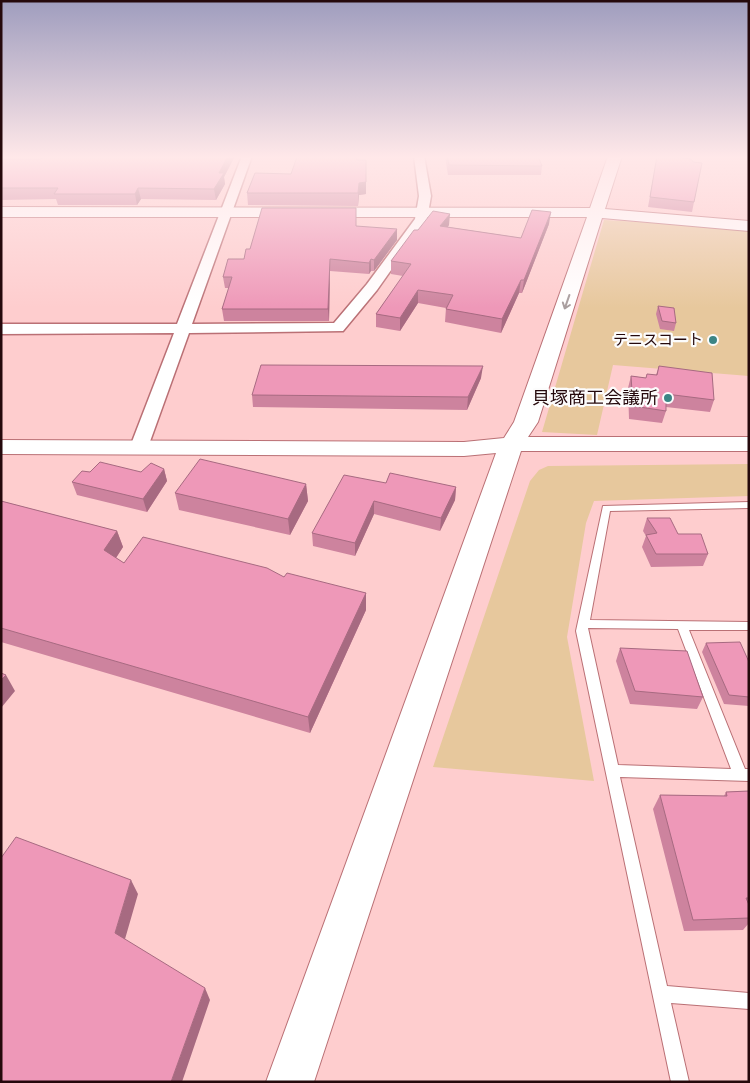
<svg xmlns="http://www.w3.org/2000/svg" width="750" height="1083" font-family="Signika,'Noto Sans JP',sans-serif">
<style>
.green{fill:#e7c89d}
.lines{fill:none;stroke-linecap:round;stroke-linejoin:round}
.lane-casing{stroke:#ba7075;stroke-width:2}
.street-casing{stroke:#ba7075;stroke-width:3}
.secondary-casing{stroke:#ba7075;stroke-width:2}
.lane{fill:#fff;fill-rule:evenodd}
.street{fill:#fff;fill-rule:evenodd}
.secondary{fill:#fff;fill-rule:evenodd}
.wall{fill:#cd839e}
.shaded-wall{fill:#a76a81}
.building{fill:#ee98b8;stroke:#a76a81}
.oneway{stroke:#a89d9e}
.poi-dot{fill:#3c8585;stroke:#fcfcfc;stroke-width:2}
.labels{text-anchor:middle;stroke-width:4.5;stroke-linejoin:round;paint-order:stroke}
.far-poi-label{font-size:15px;fill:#25090c;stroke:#fcfcfc;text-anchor:end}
.poi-label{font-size:18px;fill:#25090c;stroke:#fcfcfc;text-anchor:end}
</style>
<rect width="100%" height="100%" fill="#fecdce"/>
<!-- green -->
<path class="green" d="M 604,220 L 749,228 L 749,376 L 613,365 L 597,435 L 542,432 Z
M 749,464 L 749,496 L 594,501 L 586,523 L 567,637 L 594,781 L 433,767 L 530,481 L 539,470 L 548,466 Z"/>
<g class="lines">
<!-- lane casing -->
<g class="lane-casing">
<path id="lane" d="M 749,502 L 749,508 L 610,511 L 590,620 L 749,622 L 749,630 L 689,630 L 745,769 L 749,769 L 749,781 L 620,777 L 667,986 L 749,993 L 749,1009 L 671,1003 L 689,1082 L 671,1082 L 576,631 L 603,506 ZM 588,628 L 678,629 L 731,769 L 618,765 Z"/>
</g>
<!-- street casing -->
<g class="street-casing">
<path id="street" d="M 242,156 L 252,156 L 192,324 L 334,323 L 367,284 L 415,219 L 419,196 L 414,156 L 424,156 L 431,196 L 427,219 L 377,290 L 343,331 L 189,333 L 148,447 L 146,451 L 132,451 L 130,447 L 174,333 L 1,334 L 1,324 L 177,324 Z"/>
</g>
<!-- secondary casing -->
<g class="secondary-casing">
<path id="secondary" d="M 608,156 L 622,156 L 605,209 L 749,221 L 749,231 L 602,218 L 538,422 L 528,437 L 749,437 L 749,451 L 521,451 L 314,1082 L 266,1082 L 496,453 L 464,456 L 1,454 L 1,440 L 464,442 L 504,438 L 514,422 L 587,217 L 1,217 L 1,207 L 590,208 Z"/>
</g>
<!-- lane -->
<use href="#lane" class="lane"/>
<!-- street -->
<use href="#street" class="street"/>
<!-- secondary -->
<use href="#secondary" class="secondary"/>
</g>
<!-- wall -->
<path class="wall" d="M 43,156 L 235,156 L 224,177 L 225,184 L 216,200 L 141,199 L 137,205 L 58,205 L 56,199 L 1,200 L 1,159 L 41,159 Z
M 445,156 L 538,156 L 542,166 L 541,175 L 448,175 Z
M 657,156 L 693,162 L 694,202 L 692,212 L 648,207 Z
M 255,173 L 366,194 L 359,195 L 358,206 L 248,205 L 247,193 Z
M 549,224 L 522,293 L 519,293 L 501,333 L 445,322 L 446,308 L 418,303 L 400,331 L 376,327 L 376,314 L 403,276 L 391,274 L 391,261 L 418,230 L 449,225 L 448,227 L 521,238 Z
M 357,226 L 397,240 L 374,271 L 371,271 L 369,274 L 330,271 L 329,321 L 224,321 L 222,309 L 229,288 L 225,288 L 223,277 L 244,259 L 250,249 Z
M 658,306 L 676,323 L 674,331 L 660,329 L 656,314 Z
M 659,366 L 714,400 L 710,412 L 666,407 L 666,411 L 662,423 L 629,419 L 628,388 L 631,376 L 646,378 L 656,375 Z
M 481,378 L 467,410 L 253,407 L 252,395 Z
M 164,469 L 167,481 L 147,512 L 77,495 L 72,482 Z
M 386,483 L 456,487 L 455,500 L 440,531 L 374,514 L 355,556 L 313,546 L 312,533 Z
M 306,484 L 308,501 L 290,535 L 179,510 L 175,493 Z
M 1,501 L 117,531 L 123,547 L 116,558 L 124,563 L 284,577 L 366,593 L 366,610 L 310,733 L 1,642 Z
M 647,518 L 678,534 L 708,554 L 703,566 L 651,567 L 642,547 L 646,536 L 643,531 Z
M 706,643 L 749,662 L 749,706 L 724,704 L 702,652 Z
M 620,648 L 703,697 L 697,709 L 630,704 L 616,661 Z
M 749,791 L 749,923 L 743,930 L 684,931 L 653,809 L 660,795 L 724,796 L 726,792 Z"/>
<!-- shaded-wall -->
<path class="shaded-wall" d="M 228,156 L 235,156 L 224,177 L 225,184 L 216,200 L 214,189 L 219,173 Z
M 366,160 L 366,194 L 359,195 L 358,206 L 358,193 L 359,183 Z
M 138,188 L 141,199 L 137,205 L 135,194 Z
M 551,212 L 549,224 L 522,293 L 524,280 Z
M 450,214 L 449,225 L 439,238 L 440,226 Z
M 397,229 L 397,240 L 374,271 L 374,260 Z
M 330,259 L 330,271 L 329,321 L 328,309 Z
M 371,259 L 371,271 L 369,274 L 369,263 Z
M 521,280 L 519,293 L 501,333 L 502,319 Z
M 418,290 L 418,303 L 400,331 L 400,318 Z
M 483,366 L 481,378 L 467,410 L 468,397 Z
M 164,469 L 167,481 L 147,512 L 143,499 Z
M 306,484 L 308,501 L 290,535 L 288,519 Z
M 456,487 L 455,500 L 440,531 L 441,518 Z
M 374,501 L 374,514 L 355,556 L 355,543 Z
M 117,531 L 123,547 L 110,567 L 104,550 Z
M 366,593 L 366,610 L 310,733 L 308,717 Z
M 6,675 L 15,691 L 1,708 L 1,680 Z
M 131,880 L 138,894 L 123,946 L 115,933 Z
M 205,988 L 210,1000 L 182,1082 L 171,1082 Z"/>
<!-- building -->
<path class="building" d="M 43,156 L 228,156 L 219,173 L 224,173 L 214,189 L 138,188 L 135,194 L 54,194 L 58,188 L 1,188 L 1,159 L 41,159 Z
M 447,156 L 538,156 L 542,166 L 449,165 Z
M 657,156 L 668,156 L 691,159 L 693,162 L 702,163 L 694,202 L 650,197 Z
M 297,157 L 356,157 L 357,160 L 366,160 L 366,182 L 359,183 L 358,193 L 247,193 L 255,173 L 291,174 Z
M 262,208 L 356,208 L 356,226 L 397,229 L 374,260 L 371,259 L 369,263 L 330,259 L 328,309 L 222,309 L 232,277 L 223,277 L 228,259 L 244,259 L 246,249 L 250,249 Z
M 532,210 L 551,212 L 524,280 L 521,280 L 502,319 L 446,309 L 453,295 L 418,290 L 400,318 L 376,314 L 411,264 L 391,261 L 414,230 L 418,230 L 433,211 L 450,214 L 440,226 L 521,238 Z
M 658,306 L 674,308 L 676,323 L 662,321 Z
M 261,365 L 483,366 L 468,397 L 252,395 Z
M 659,366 L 712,373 L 714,400 L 666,394 L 666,411 L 633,406 L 631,376 L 646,378 L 647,374 L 657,375 Z
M 200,459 L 306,484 L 288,519 L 175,493 Z
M 100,462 L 141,472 L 151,463 L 164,469 L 143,499 L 72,482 L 82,471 L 90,472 Z
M 390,473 L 456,487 L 441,518 L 374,501 L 355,543 L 312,533 L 344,475 L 386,483 Z
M 1,501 L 117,531 L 104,550 L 124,563 L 143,537 L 267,568 L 284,577 L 287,573 L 366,593 L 308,717 L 1,628 Z
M 647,518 L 670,518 L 678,534 L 701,534 L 708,554 L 656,554 L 646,535 L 657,533 Z
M 740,642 L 749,662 L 749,697 L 729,695 L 706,643 Z
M 620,648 L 687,651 L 703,697 L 635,691 Z
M 1,673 L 6,675 L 1,680 Z
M 749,791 L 749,898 L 746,898 L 749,905 L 749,918 L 693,920 L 660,795 L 727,796 L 726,792 Z
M 16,837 L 131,880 L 115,933 L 205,988 L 171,1082 L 1,1082 L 1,858 Z"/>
<!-- one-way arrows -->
<defs><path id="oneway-shaft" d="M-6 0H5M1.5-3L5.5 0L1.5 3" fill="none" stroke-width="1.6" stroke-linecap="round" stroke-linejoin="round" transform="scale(1.25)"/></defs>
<use class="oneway" href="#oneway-shaft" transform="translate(567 302) rotate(109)"/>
<!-- sky -->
<linearGradient id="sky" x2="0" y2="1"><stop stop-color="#9f9dbe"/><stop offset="0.51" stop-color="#ffe8e9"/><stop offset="1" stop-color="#ffe8e9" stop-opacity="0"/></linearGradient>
<rect width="750" height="308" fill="url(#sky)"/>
<!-- markers -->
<g class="poi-dot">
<circle cx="713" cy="340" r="5"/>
<circle cx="668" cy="398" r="5"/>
</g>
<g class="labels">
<!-- far-poi labels -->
<g class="far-poi-label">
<text x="703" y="345">テニスコート</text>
</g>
<!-- poi labels -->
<g class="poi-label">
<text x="658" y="404">貝塚商工会議所</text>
</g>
</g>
<!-- border -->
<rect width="750" height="1083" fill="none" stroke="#25090c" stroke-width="5"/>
</svg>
